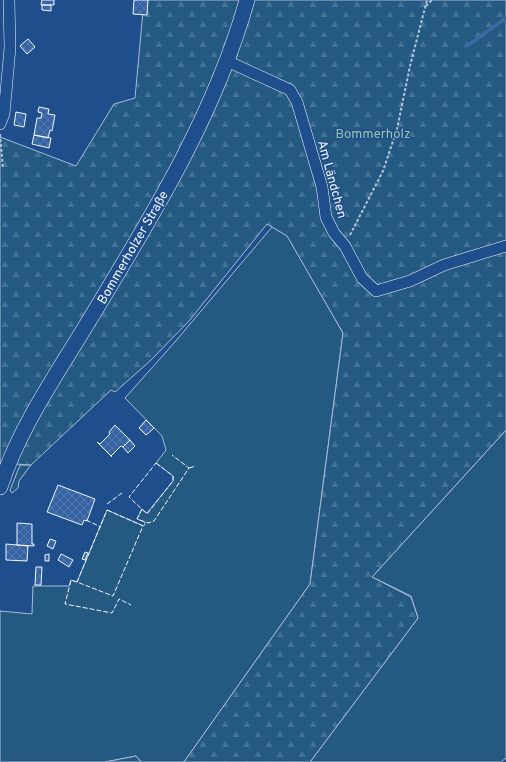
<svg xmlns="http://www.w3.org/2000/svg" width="506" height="762" font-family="Overpass,sans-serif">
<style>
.grass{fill:#245a82;stroke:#a8bbd7}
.forest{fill:url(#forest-firs);stroke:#a8bbd7}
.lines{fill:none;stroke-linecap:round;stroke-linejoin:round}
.stream{stroke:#3b69a3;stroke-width:3.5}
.building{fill:url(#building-cross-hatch);stroke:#f2f6ff}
.minor-casing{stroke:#f2f6ff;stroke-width:12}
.secondary-casing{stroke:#f2f6ff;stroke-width:16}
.path{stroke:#b3c4dc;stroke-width:2;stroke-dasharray:3 2;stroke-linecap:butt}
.minor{stroke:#1f4e8c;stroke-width:11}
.secondary{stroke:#1f4e8c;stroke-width:15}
.fence{stroke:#f2f6ff;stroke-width:1;stroke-dasharray:5 2;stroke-linecap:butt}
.labels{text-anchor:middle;stroke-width:3;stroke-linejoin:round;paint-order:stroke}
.park-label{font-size:13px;fill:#97c8a6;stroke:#1f4e8c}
.street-label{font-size:13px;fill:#f2f6ff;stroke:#1f4e8c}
</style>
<defs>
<pattern id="forest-firs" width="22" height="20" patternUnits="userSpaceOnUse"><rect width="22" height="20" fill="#245a82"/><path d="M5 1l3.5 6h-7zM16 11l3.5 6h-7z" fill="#447295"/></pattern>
<pattern id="building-cross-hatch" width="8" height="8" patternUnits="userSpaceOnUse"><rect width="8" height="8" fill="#3563a3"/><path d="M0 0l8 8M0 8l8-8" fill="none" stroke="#537ab1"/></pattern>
</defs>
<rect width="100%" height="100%" fill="#1f4e8c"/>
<!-- grass -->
<path class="grass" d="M 272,227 L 287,235 L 343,333 L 310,584 L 184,762 L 141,762 L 136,756 L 105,762 L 0,762 L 0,611 L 32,614 L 33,586 L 69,586 L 71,580 L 77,582 L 107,510 L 144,526 L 145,522 L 137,519 L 142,509 L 147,513 L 173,481 L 173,476 L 156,463 L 166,450 L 162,436 L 125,398 L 174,343 Z
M 506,430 L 506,758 L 501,762 L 310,762 L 418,618 L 411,596 L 372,577 Z
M 20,465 L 31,465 L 19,481 L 18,488 L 12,493 L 10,490 Z"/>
<!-- forest -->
<path class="forest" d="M 144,0 L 506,0 L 506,430 L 372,577 L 411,597 L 418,618 L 310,762 L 184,762 L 310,584 L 343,333 L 287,236 L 267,224 L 189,321 L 150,361 L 115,392 L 111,390 L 31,465 L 0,463 L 0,137 L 76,166 L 114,104 L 135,98 Z
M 136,756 L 141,762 L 105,762 Z"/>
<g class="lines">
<!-- stream -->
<path class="stream" d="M 467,46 L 506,18"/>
</g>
<!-- building -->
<path class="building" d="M 42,0 L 54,0 L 54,5 L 41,5 Z
M 134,0 L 148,0 L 147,15 L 133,14 Z
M 42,5 L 51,5 L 51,11 L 42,10 Z
M 28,39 L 35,47 L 27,54 L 20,46 Z
M 39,107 L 49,109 L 48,114 L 55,115 L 52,131 L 50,130 L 48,138 L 34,135 L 37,118 L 41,118 L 42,113 L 38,112 Z
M 16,112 L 26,114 L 24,127 L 14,125 Z
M 34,135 L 51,138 L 49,148 L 32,144 Z
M 146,420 L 154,428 L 146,435 L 139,428 Z
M 115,425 L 130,440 L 123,447 L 121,446 L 111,456 L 112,457 L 97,442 L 100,444 L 110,434 L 109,432 Z
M 130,440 L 135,446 L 128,453 L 123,447 Z
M 58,485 L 95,499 L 87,521 L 84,520 L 82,525 L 47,512 Z
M 17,523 L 32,524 L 32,544 L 34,544 L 34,546 L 17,545 Z
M 50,539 L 56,541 L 53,549 L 47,546 Z
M 6,544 L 28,546 L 27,561 L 6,560 Z
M 85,552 L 88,553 L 85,560 L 82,559 Z
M 49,554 L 49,561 L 45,561 L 45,555 Z
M 61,554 L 73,560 L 69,567 L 58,560 Z
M 36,567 L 42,567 L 41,585 L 35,585 Z"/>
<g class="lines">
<!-- minor casing -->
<g class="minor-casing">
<path id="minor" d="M 227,61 L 290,90 L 297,102 L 322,187 L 326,217 L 334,233 L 345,246 L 362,278 L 376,291 L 410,281 L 444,265 L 506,246
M 0,124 L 4,114 L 10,48 L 9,0"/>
</g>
<!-- secondary casing -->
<g class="secondary-casing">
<path id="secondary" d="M 0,487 C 20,426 57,374 90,319 C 151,218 215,115 247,0"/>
</g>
<!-- path -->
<path class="path" d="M 426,6 L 432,0
M 0,134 L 3,169
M 350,235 L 383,171 L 397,129 L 410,66 L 427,0"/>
<!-- minor -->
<use href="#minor" class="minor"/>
<!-- secondary -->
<use href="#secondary" class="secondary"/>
<!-- fence -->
<path class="fence" d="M 156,463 L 173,476 L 173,481 L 147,514 L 129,497 Z
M 189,468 L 196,466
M 107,504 L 122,493
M 142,509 L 137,519 L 148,523 L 154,521 L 189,468 L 172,455
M 107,510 L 143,526 L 113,596 L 77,582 Z
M 86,520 L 101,527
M 77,582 L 71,580 L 65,604 L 112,613 L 119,599 L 131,605"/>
</g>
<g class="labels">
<!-- park labels -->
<g class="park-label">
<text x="373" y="138">Bommerholz</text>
</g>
<!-- street labels -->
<g class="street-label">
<text transform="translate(333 179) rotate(75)" y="5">Am Ländchen</text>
<text transform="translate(132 247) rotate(-60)" y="5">Bommerholzer Straße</text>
</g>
</g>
</svg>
